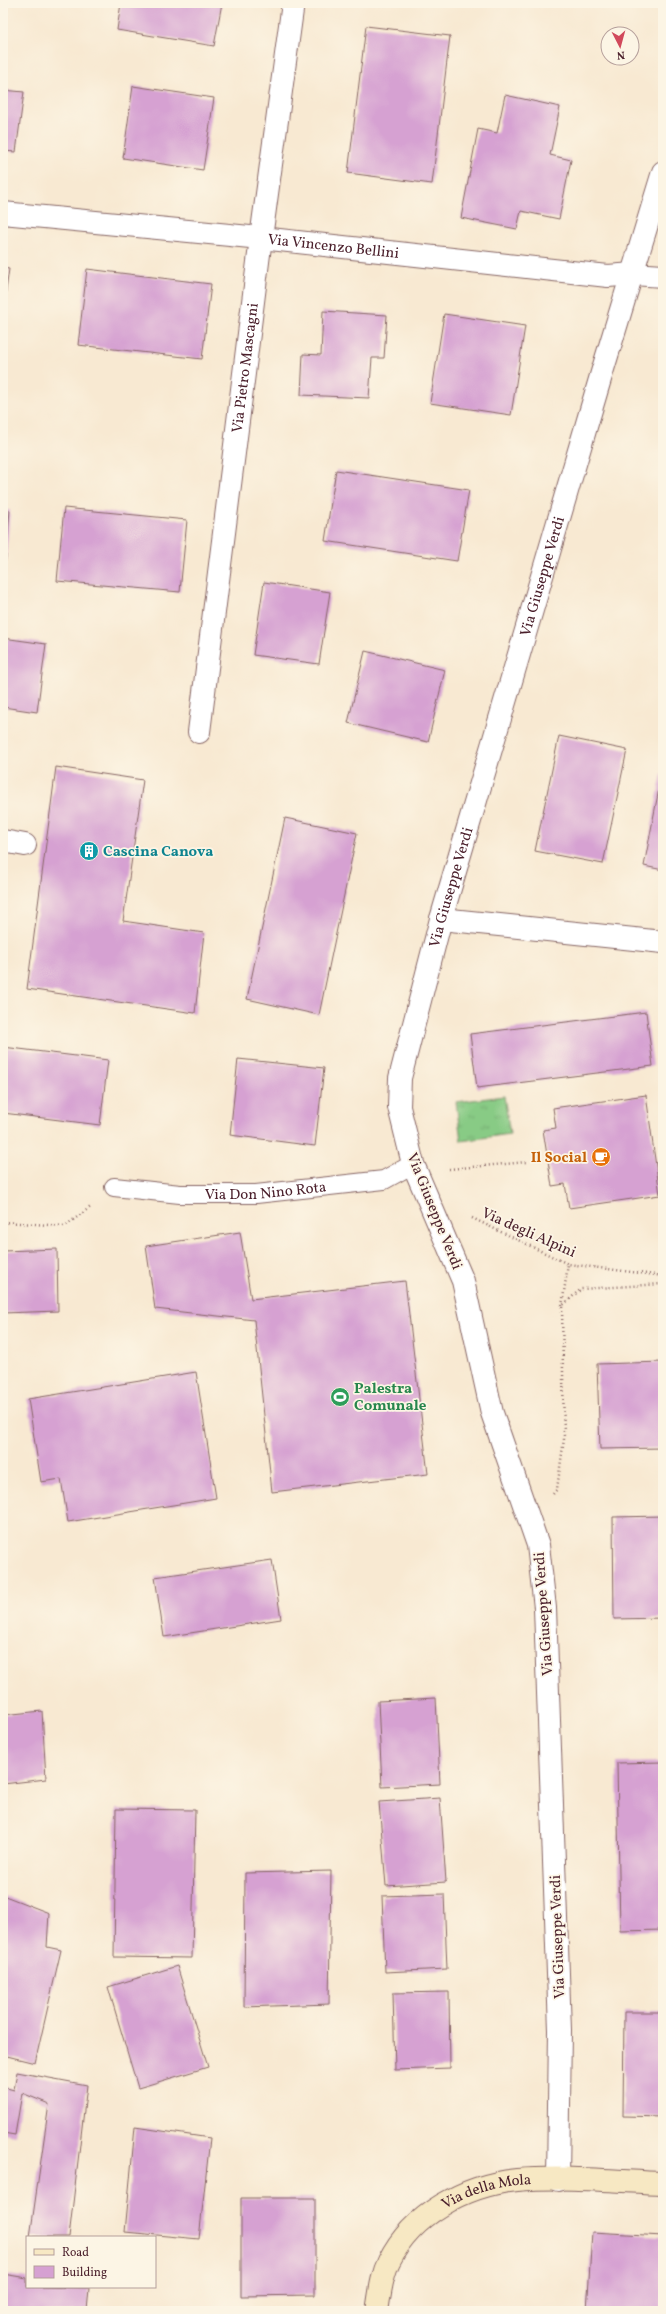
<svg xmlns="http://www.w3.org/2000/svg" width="666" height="2314" font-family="Vollkorn,serif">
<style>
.park{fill:url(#park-tufts);stroke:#697558}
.building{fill:#d6a1d2}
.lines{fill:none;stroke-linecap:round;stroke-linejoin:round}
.lane-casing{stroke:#876665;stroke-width:20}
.street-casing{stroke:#876665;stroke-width:24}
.secondary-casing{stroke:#876665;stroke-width:24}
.path{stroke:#876665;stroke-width:2.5;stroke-dasharray:1 3;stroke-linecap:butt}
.lane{stroke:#fff;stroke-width:18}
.street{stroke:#fff;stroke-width:22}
.secondary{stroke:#f7e8c3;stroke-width:22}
.labels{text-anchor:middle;stroke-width:3.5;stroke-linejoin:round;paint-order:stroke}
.street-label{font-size:15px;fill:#4a1f2b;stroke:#fcf5e5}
.culture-label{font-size:15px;font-weight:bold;fill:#0d838f;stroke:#fcf5e5;text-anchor:start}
.food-label{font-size:15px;font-weight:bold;fill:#c56008;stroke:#fcf5e5;text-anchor:end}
.leisure-label{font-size:15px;font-weight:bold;fill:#27864d;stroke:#fcf5e5;text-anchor:start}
</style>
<defs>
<pattern id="park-tufts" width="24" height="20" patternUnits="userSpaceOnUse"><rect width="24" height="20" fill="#88cb85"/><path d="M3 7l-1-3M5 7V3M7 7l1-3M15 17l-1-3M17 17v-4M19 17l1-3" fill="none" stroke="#77ae73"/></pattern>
</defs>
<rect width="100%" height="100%" fill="#fcf5e5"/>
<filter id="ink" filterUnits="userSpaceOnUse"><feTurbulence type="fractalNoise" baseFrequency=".025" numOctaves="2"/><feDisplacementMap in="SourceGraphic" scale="8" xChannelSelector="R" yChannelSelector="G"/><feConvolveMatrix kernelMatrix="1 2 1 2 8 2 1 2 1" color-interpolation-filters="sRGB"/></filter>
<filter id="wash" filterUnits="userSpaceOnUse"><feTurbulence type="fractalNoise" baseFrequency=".012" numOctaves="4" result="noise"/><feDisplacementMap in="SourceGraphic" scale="16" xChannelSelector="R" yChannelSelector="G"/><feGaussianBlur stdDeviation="0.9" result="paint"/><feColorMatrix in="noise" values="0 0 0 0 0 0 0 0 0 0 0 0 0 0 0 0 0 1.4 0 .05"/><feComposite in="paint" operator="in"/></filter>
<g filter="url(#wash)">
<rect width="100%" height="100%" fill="#f8e9d2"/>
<!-- park -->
<path class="park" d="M 504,1096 L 510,1134 L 461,1141 L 456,1102 Z"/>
<g id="blocks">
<!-- building -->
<path class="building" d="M 121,3 L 222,3 L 214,46 L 117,30 Z
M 366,26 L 450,36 L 432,184 L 348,173 Z
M 133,86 L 214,98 L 203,170 L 123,158 Z
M 3,90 L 24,92 L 16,152 L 3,151 Z
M 505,95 L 560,107 L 550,155 L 571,160 L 559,219 L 521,211 L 517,229 L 461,218 L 478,129 L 497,133 Z
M 3,268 L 9,269 L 4,305 L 3,305 Z
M 87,269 L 211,284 L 202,359 L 78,345 Z
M 323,311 L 387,315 L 384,358 L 372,358 L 369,398 L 301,395 L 303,354 L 321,355 Z
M 444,314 L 525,326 L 511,415 L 430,403 Z
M 336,470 L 469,490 L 457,561 L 325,541 Z
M 64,508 L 187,520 L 180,592 L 57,581 Z
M 3,510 L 10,510 L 4,579 L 3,579 Z
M 264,582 L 330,592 L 319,664 L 253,655 Z
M 662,589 L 663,589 L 663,599 L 660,598 Z
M 3,638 L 46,644 L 37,712 L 3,707 Z
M 365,651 L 445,670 L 428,742 L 348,723 Z
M 559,736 L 627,750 L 603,864 L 535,851 Z
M 56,767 L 143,780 L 123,921 L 204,933 L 195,1013 L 27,989 Z
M 662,773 L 663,773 L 663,870 L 644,866 Z
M 285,818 L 357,833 L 319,1015 L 247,999 Z
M 646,1012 L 653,1066 L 477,1088 L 470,1034 Z
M 3,1047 L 108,1060 L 100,1125 L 3,1113 Z
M 238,1059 L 324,1068 L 315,1146 L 230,1135 Z
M 646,1095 L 660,1195 L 569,1208 L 565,1184 L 552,1186 L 543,1130 L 556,1128 L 553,1108 Z
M 240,1232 L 251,1299 L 405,1281 L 428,1474 L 272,1492 L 254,1320 L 155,1309 L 146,1246 Z
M 57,1249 L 58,1311 L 3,1313 L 3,1251 Z
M 663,1362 L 663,1448 L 600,1449 L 597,1364 Z
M 196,1372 L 216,1498 L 68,1522 L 61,1479 L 41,1482 L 28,1399 Z
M 663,1516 L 663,1618 L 614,1619 L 613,1517 Z
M 272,1560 L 281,1619 L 164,1637 L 155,1577 Z
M 436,1698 L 440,1784 L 382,1787 L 378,1701 Z
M 42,1711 L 46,1779 L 3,1784 L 3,1715 Z
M 663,1762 L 663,1930 L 620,1931 L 617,1763 Z
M 440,1798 L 446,1882 L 386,1886 L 379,1802 Z
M 116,1809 L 195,1810 L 192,1958 L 114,1957 Z
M 331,1871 L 329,2004 L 244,2007 L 245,1873 Z
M 444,1894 L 447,1969 L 385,1972 L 382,1896 Z
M 5,1896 L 49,1913 L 47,1947 L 61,1950 L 35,2063 L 7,2056 L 3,2068 L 3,1904 Z
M 177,1966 L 208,2067 L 138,2088 L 108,1987 Z
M 449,1992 L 450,2068 L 395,2070 L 393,1993 Z
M 624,2012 L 663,2012 L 663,2117 L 623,2116 Z
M 17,2072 L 87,2085 L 69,2237 L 30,2237 L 49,2104 L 22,2093 L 15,2135 L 3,2133 L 3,2087 L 14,2090 Z
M 135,2127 L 210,2138 L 199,2239 L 125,2232 Z
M 241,2198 L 315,2198 L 315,2295 L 241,2296 Z
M 592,2232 L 663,2236 L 663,2311 L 587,2311 Z
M 3,2274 L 27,2278 L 27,2287 L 89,2288 L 87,2311 L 3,2311 Z"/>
</g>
</g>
<g filter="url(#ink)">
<use href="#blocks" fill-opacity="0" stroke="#876665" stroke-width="1"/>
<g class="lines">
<!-- lane casing -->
<g class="lane-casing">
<g id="lane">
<path id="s1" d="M 114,1187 L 180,1194 L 256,1194 L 384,1180 L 413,1164"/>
</g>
</g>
<!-- street casing -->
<g class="street-casing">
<g id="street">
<path id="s2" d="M 3,213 L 261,238 L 608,276 L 633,274 L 663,276"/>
<path id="s3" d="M 199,732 L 261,238 L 293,3"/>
<path d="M 3,841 L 25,845"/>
<path d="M 441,919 L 663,942"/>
<path id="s4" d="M 558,2180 L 560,2030 L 545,1608 L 538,1545 L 492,1413 L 463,1281 L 413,1164 L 399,1107 L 400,1078 L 441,919 L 603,369 L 663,172"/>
</g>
</g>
<!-- secondary casing -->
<g class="secondary-casing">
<g id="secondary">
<path id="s5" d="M 377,2311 C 380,2294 381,2277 389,2261 C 412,2214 466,2185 517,2180 C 565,2176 615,2181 663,2183"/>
</g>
</g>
<!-- path -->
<path class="path" d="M 449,1169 L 527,1162
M 472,1218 L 568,1264 L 663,1276
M 3,1222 L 65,1226 L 92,1206
M 562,1306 L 568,1264
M 553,1494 L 557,1489 L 564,1439 L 562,1306 L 581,1289 L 663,1284"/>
<!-- lane -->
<use href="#lane" class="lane"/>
<!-- street -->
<use href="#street" class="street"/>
<!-- secondary -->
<use href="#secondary" class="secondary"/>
</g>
</g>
<!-- icons -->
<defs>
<g id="building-disc" transform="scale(1)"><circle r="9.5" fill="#0f9aa8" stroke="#fcf5e5"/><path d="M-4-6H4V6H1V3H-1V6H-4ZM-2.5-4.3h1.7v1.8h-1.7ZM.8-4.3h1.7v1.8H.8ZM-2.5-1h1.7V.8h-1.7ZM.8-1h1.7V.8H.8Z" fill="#fff"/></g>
<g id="cafe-disc" transform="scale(1)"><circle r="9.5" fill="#e8710a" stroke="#fcf5e5"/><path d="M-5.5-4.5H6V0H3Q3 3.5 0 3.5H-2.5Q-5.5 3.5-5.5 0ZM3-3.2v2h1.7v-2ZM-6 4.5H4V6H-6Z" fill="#fff"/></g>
<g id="stadium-disc" transform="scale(1)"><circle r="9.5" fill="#2e9e5b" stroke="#fcf5e5"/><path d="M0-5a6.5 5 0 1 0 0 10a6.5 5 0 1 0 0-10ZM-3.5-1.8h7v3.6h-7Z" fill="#fff"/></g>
</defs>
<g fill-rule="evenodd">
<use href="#building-disc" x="89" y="851"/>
<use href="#cafe-disc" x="601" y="1157"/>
<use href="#stadium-disc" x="340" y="1397"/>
</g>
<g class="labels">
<!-- street labels -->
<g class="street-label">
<text dy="5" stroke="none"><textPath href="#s2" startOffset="332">Via Vincenzo Bellini</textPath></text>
<text dy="5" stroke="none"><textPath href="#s3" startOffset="367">Via Pietro Mascagni</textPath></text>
<text dy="5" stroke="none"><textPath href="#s4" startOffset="1647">Via Giuseppe Verdi</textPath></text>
<text dy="5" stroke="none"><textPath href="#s4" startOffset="1323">Via Giuseppe Verdi</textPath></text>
<text dy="5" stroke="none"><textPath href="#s1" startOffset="152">Via Don Nino Rota</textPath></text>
<text transform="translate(435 1211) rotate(68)" y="5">Via Giuseppe Verdi</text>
<text transform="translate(529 1232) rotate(24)" y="5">Via degli Alpini</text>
<text transform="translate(543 1614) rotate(-94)" y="5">Via Giuseppe Verdi</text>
<text transform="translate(557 1937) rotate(-92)" y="5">Via Giuseppe Verdi</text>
<text dy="5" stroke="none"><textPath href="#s5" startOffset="177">Via della Mola</textPath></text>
</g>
<!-- culture labels -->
<g class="culture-label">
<text x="103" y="856">Cascina Canova</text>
</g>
<!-- food labels -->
<g class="food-label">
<text x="587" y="1162">Il Social</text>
</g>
<!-- leisure labels -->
<g class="leisure-label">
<text x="354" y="1393">Palestra<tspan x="354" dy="17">Comunale</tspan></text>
</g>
</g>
<!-- margin -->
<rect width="666" height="2314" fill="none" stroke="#fcf5e5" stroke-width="16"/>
<!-- legend -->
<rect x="26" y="2236" width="130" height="52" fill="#fcf5e5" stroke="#b59f9b"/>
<rect x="34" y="2249" width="20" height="6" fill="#f7e8c3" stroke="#b59f9b"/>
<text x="62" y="2256" font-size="12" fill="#4a1f2b">Road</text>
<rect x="34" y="2266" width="20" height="12" fill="#d6a1d2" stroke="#b59f9b"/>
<text x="62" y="2276" font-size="12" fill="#4a1f2b">Building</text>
<!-- north arrow -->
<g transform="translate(620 46) rotate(174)"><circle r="19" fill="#fcf5e5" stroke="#b59f9b"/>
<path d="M0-3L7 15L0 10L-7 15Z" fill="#d1495b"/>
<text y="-6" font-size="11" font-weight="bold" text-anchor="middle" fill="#4a1f2b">N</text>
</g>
</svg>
